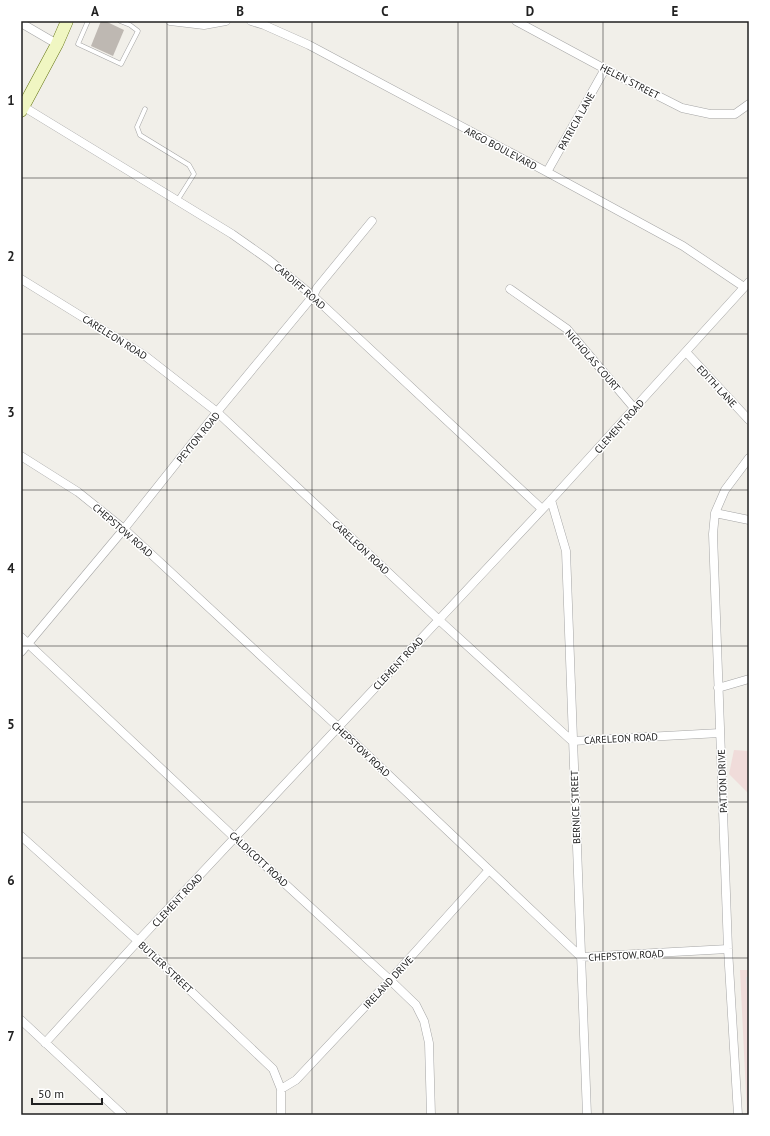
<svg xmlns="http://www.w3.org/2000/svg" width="770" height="1136" font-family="'PT Sans',sans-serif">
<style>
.commercial{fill:#f0dcda}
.parking{fill:#e1e1e1}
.building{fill:#beb8b2}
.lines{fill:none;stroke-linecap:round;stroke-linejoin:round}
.service-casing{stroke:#a5a5a5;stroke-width:5}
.minor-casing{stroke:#a5a5a5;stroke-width:9}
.secondary-casing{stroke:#62730e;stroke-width:13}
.service{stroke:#fff;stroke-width:4}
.minor{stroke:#fff;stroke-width:8}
.secondary{stroke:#f0f6c2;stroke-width:12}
.grid{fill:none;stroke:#212121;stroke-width:1;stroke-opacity:0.55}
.labels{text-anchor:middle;stroke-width:3;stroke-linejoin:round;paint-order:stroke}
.street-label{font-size:10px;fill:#212121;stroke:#fff}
.neatline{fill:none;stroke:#212121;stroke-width:1.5}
.grid-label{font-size:13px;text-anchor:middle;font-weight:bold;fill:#212121}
</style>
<rect width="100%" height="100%" fill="#f1efe9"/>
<!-- commercial -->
<path class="commercial" d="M 734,750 L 749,751 L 749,794 L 729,774 Z
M 740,970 L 749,970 L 749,1115 L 747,1115 Z"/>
<!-- parking -->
<path class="parking" d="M 746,977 L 749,977 L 749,1016 Z"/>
<!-- building -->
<path class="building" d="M 101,21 L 105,21 L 124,30 L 113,56 L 91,46 Z"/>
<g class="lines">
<!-- service casing -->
<g class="service-casing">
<path id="service" d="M 88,21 L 78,44 L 121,64 L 138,31 L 130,25 L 120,21
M 145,109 L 137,127 L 140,135 L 189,165 L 194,174 L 177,201"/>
</g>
<!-- minor casing -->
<g class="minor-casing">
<path id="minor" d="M 170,21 L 204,25 L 226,21
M 251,21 L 264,25 L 309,45 L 547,172 L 683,246 L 744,287
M 516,21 L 605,69 L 682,108 L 710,114 L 735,114 L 749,104
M 21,23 L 57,44
M 24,107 L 232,234 L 269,260 L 313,296 L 542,509
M 547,172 L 605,69
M 21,279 L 144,355 L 217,412 L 439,620 L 572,741 L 720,733
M 510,289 L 567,329 L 634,408
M 686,352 L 749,420
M 21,456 L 78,492 L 124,529 L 338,727 L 581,957 L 728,949
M 551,500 L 566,551 L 587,1115
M 715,513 L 749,520
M 21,637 L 235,838 L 390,980 L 416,1005 L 424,1021 L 429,1043 L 431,1115
M 21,652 L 124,529 L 217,412 L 313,296 L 317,288 L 372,221
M 718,688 L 749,679
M 21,836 L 138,941 L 273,1069 L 281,1089 L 281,1115
M 21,1020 L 123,1115
M 45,1043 L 138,941 L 551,500 L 749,282
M 281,1089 L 296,1080 L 390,980 L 489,870
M 738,1115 L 728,949 L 713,534 L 715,513 L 725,490 L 749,458"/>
</g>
<!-- secondary casing -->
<g class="secondary-casing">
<path id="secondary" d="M 21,111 L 57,44 L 67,21"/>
</g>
<!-- service -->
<use href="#service" class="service"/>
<!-- minor -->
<use href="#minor" class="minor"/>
<!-- secondary -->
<use href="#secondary" class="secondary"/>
</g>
<!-- grid -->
<path class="grid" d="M 167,21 L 167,1115M 312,21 L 312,1115M 458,21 L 458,1115M 603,21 L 603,1115M 21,178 L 749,178M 21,334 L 749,334M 21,490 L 749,490M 21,646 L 749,646M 21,802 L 749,802M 21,958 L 749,958"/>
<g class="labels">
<!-- street labels -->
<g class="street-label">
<text transform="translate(630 81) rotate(27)" y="4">HELEN STREET</text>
<text transform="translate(576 121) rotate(-61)" y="4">PATRICIA LANE</text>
<text transform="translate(501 148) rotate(28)" y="4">ARGO BOULEVARD</text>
<text transform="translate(300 286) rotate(41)" y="4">CARDIFF ROAD</text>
<text transform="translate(115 337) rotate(32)" y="4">CARELEON ROAD</text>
<text transform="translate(593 360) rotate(49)" y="4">NICHOLAS COURT</text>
<text transform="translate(717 386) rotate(47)" y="4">EDITH LANE</text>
<text transform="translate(619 426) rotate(-48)" y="4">CLEMENT ROAD</text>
<text transform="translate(198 437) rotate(-51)" y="4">PEYTON ROAD</text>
<text transform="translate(123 530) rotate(41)" y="4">CHEPSTOW ROAD</text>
<text transform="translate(361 547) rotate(43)" y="4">CARELEON ROAD</text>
<text transform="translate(398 663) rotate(-47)" y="4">CLEMENT ROAD</text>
<text transform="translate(621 738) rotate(-3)" y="4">CARELEON ROAD</text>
<text transform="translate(361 749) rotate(43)" y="4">CHEPSTOW ROAD</text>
<text transform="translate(722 781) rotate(-92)" y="4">PATTON DRIVE</text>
<text transform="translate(575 807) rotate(-92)" y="4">BERNICE STREET</text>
<text transform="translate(259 859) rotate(43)" y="4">CALDICOTT ROAD</text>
<text transform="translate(177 900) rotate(-47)" y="4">CLEMENT ROAD</text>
<text transform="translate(626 955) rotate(-3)" y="4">CHEPSTOW ROAD</text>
<text transform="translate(166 967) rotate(43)" y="4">BUTLER STREET</text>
<text transform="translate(388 982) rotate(-47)" y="4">IRELAND DRIVE</text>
</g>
</g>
<!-- border -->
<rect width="770" height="1136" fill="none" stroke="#ffffff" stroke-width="44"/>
<!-- scale -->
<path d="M32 1098v6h70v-6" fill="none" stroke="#212121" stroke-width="2"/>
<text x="38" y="1098" font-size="12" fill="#212121" stroke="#ffffff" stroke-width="3" paint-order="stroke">50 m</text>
<rect x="22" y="22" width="726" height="1092" class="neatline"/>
<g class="grid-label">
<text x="95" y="16">A</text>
<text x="240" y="16">B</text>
<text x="385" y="16">C</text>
<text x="530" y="16">D</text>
<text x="675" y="16">E</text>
<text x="11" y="105">1</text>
<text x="11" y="261">2</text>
<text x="11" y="417">3</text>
<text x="11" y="573">4</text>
<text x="11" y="729">5</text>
<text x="11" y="885">6</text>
<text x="11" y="1041">7</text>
</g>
</svg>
